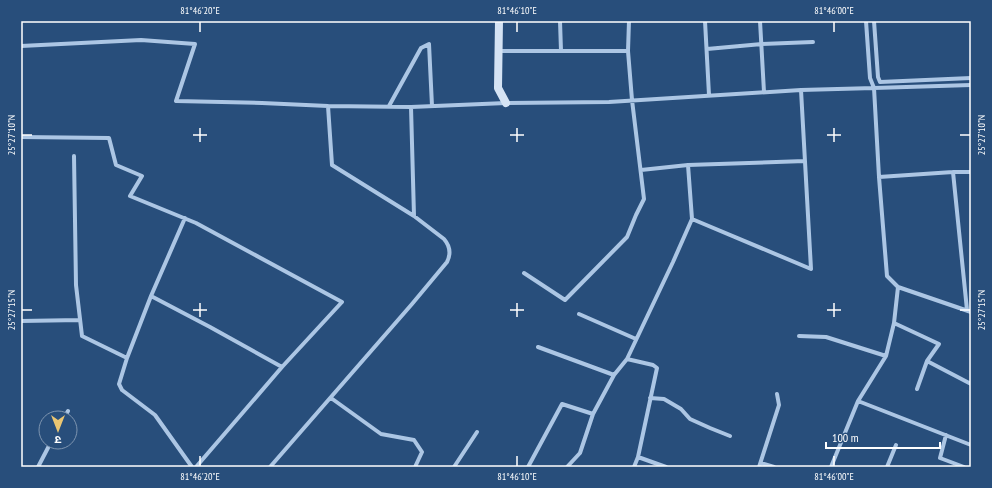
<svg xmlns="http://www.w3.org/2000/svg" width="992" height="488" font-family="'PT Sans Narrow','Noto Sans Devanagari',sans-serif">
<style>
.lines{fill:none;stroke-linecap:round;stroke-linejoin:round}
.street{stroke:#acc6e4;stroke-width:4}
.secondary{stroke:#d5e3f4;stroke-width:8}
.ticks{fill:none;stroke:#fff;stroke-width:1.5}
.neatline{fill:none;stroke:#fff;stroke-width:1.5}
.ticks-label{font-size:10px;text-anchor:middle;fill:#fff}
</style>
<rect width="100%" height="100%" fill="#284e7b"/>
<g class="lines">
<!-- street -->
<path class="street" d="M 560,21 L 561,51
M 705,21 L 709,95
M 760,21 L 764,92
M 866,21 L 870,78 L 874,88 L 879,177 L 887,276 L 898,287 L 971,312
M 874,21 L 878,77 L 880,82 L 971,78
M 21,46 L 141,40 L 195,44 L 176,101 L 262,103 L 328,106 L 411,107 L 506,103 L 609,102 L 801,90 L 874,88 L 971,85
M 707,49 L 762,44 L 813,42
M 499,51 L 628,51
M 389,106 L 421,48 L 429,44 L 432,106
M 411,107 L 414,216
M 21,137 L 109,138 L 116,165 L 142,176 L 130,196 L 196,223 L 342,302 L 282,367 L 196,467
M 74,156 L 76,285 L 82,336 L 127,358 L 119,384 L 122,390 L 155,415 L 192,467
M 641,170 L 688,165 L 805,161
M 953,172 L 967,310
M 879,177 L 953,172 L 971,172
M 692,219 L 811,269 L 801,90
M 524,273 L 565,300 L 627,237 L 636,215 L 644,199 L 632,100 L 628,51 L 629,21
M 151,296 L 210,327 L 282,367
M 579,314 L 636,339
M 21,321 L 80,320
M 894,323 L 939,344 L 927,361 L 917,389
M 799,336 L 826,337 L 886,356
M 538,347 L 614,375
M 127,358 L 151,296 L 185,218
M 627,359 L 653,365 L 657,368 L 638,457 L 634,467
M 927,361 L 971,384
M 331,398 L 381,434 L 414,440 L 422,452 L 415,467
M 650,398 L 664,399 L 681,409 L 690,419 L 710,428 L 730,436
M 858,401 L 971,445
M 64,418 L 68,411
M 946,435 L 940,458 L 964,467
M 638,457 L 666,467
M 761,463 L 774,467
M 38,467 L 51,442
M 270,467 L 412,304 L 447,262 C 451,254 450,246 444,239 L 414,216 L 332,165 L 328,106
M 454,467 L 477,432
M 528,467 L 562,404 L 593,414
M 567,467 L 580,453 L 593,414 L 614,375 L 627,359 L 673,262 L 692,219 L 688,165
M 759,467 L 779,405 L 777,394
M 831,467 L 858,401 L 886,356 L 894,323 L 898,287
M 887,467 L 896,445"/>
<!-- secondary -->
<path class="secondary" d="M 499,21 L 498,88 L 506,103"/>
</g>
<!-- ticks -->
<path class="ticks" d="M 200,22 L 200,32M 517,22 L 517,32M 834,22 L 834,32M 200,128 L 200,142M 517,128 L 517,142M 834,128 L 834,142M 22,135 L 32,135M 193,135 L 207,135M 510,135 L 524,135M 827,135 L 841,135M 960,135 L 970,135M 200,303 L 200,317M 517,303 L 517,317M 834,303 L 834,317M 22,310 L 32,310M 193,310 L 207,310M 510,310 L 524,310M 827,310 L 841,310M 960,310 L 970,310M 200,456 L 200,466M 517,456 L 517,466M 834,456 L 834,466"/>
<!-- border -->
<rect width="992" height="488" fill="none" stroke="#284e7b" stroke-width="44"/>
<!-- north arrow -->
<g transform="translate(58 430) rotate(180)"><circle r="19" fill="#284e7b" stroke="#7e95b0"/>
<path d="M0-3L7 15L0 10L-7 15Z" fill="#ebc672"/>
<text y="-6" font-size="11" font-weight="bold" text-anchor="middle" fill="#ffffff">उ</text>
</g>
<!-- scale -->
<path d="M826 442v6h114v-6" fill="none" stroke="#ffffff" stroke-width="2"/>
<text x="832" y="442" font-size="12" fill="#ffffff" stroke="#284e7b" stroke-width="3" paint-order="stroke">100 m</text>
<rect x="22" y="22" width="948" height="444" class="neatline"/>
<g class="ticks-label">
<text x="200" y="14">81°46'20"E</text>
<text x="517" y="14">81°46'10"E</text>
<text x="834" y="14">81°46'00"E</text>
<text transform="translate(981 135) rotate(-90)" y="4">25°27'10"N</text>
<text transform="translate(11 135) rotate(-90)" y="4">25°27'10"N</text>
<text transform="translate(981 310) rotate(-90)" y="4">25°27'15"N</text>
<text transform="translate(11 310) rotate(-90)" y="4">25°27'15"N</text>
<text x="200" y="480">81°46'20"E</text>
<text x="517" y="480">81°46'10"E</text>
<text x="834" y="480">81°46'00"E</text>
</g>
</svg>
